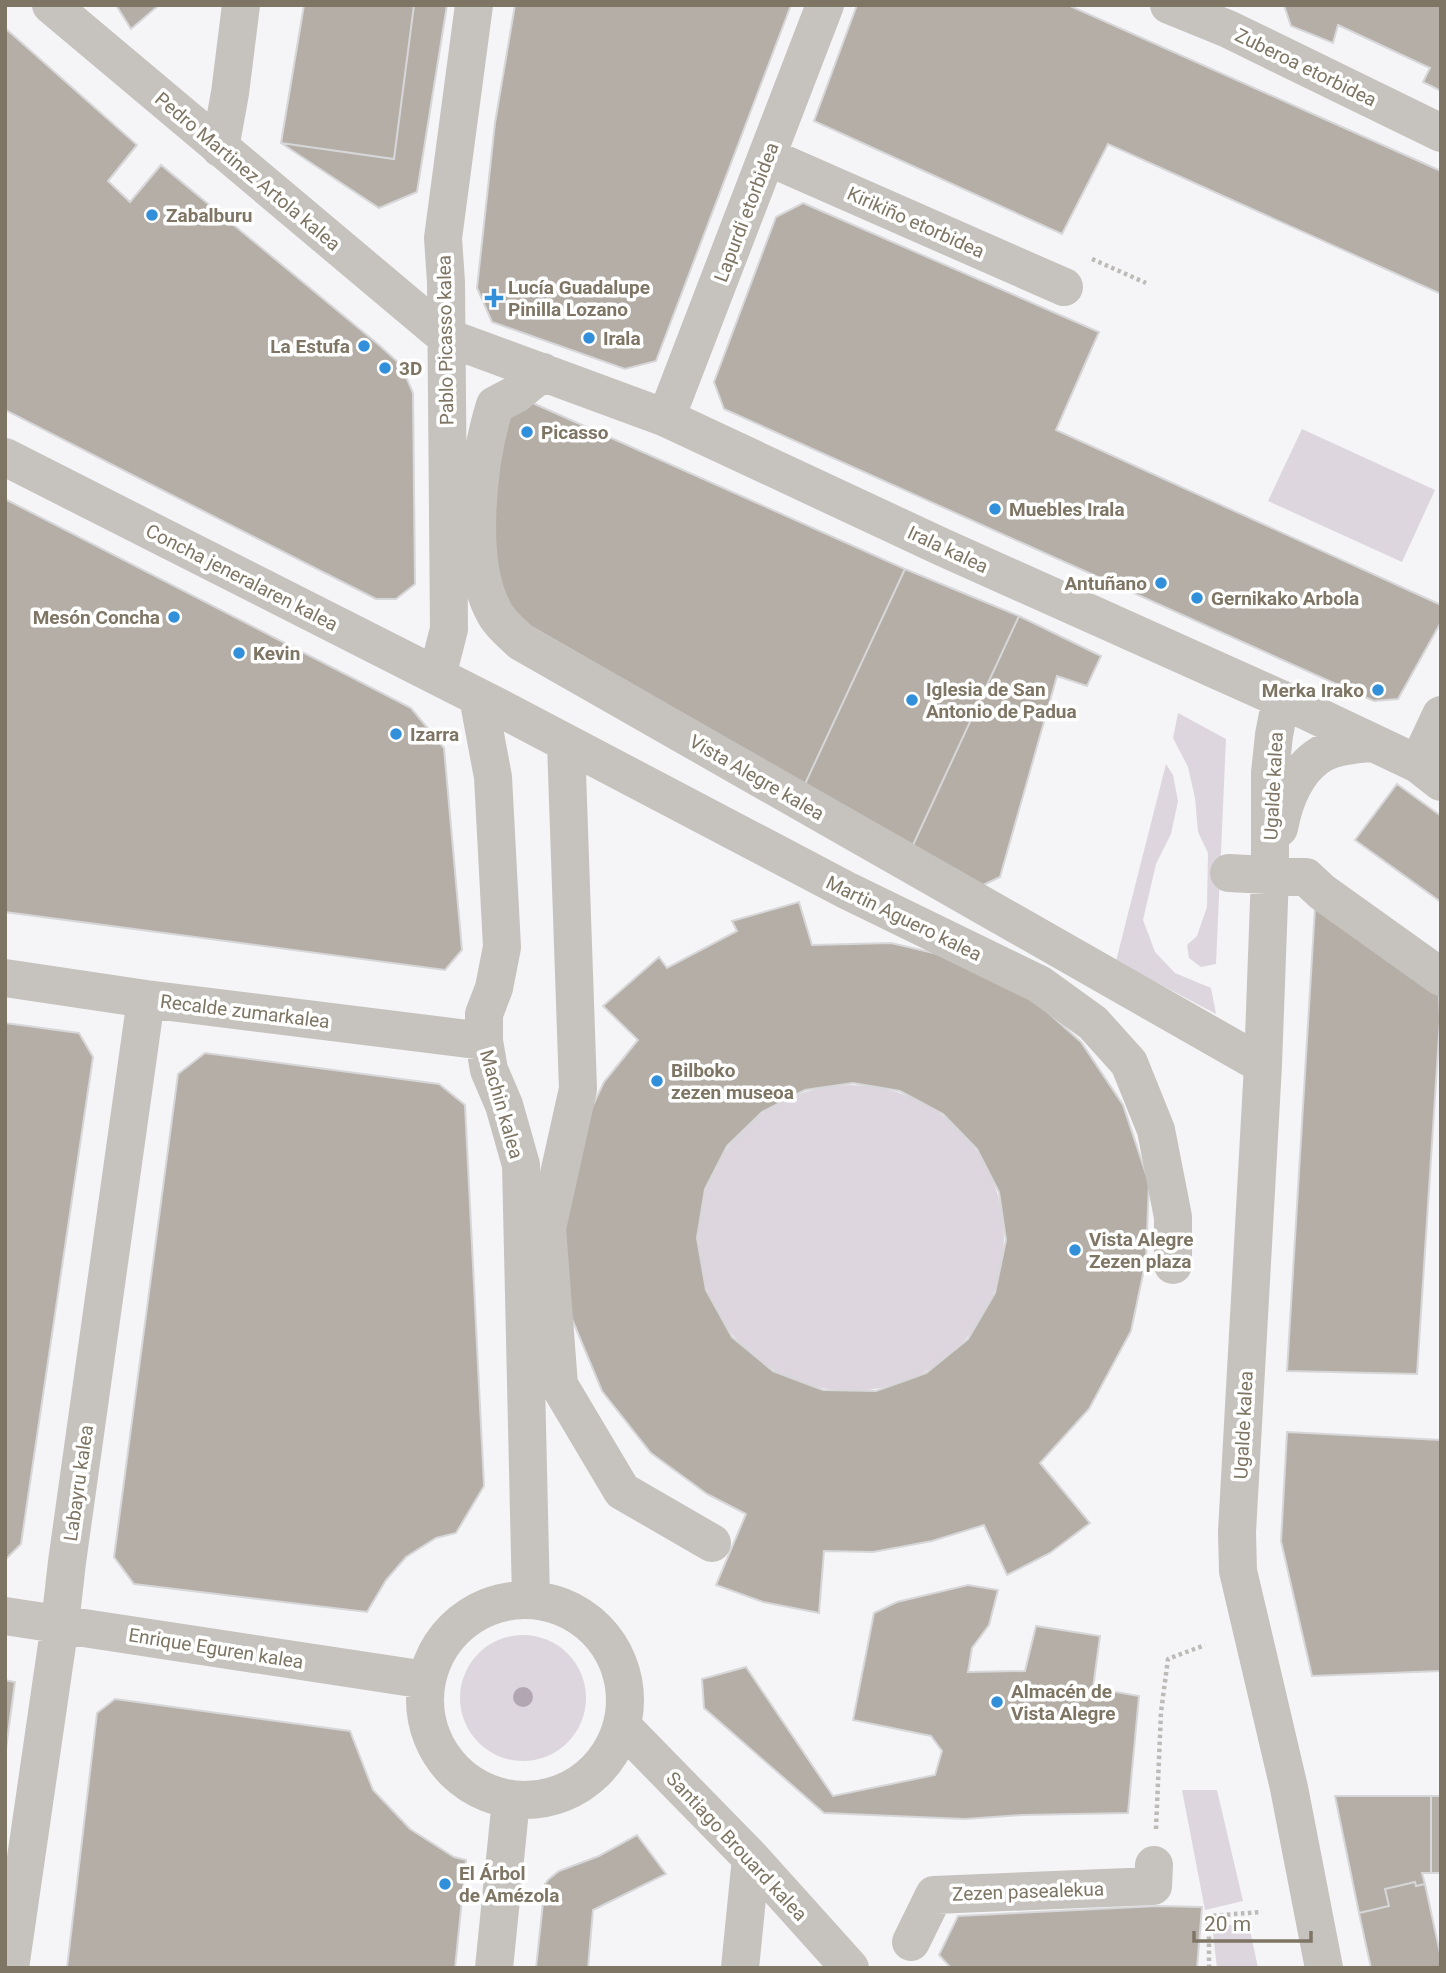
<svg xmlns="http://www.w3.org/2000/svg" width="1446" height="1973" font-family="Roboto,sans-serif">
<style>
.green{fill:#ddd6de}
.building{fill:#b4aea6;stroke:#d7d7d9;stroke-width:2;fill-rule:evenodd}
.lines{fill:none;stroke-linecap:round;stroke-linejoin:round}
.path{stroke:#bdbbb7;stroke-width:4.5;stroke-dasharray:3.5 3.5;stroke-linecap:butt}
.minor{stroke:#c6c3be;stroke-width:38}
.tree{fill:#b2a6b3}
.poi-dot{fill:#328fda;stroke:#fff;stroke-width:2.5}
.labels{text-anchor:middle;stroke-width:7;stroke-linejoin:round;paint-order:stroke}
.street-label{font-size:19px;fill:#7e7564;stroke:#fff}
.poi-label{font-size:19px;font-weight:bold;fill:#7e7564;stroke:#fff;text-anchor:start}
</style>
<rect width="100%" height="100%" fill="#f5f4f7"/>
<!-- green -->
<path class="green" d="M 1302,429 L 1435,490 L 1402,562 L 1268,501 Z
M 1178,713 L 1226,739 L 1216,964 L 1201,967 L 1189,958 L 1187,945 L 1197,936 L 1207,907 L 1208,853 L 1198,832 L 1195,798 L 1188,767 L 1173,738 Z
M 1166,764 L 1173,775 L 1178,801 L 1171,834 L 1156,864 L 1143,920 L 1155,952 L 1175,973 L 1211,988 L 1216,1014 L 1116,961 Z
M698 1238a153 153 0 1 1 306 0a153 153 0 1 1-306 0Z
M460 1698a63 63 0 1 1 126 0a63 63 0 1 1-126 0Z
M 1182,1790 L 1217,1790 L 1243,1901 L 1205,1910 Z
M 1212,1925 L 1249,1925 L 1258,1968 L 1217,1968 Z"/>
<!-- building -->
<path class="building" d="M 116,5 L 159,5 L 131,29 Z
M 304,5 L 414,5 L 394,159 L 281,143 Z
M 414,5 L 447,5 L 417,192 L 379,208 L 281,143 L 394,159 Z
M 515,5 L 791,5 L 656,361 L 625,369 L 492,322 L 477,288 L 495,123 Z
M 857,5 L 1068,5 L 1441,171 L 1441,294 L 1108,144 L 1062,234 L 814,121 Z
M 1284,5 L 1441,5 L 1441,91 L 1423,82 L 1430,68 L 1338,25 L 1333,43 L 1291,26 Z
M 5,28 L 137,145 L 108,181 L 130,202 L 161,165 L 379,345 L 401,365 L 413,393 L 415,584 L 396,599 L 376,599 L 5,410 Z
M 803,203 L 1099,332 L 1056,430 L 1441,605 L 1441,622 L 1398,699 L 1374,701 L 724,409 L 714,382 L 776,217 Z
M 526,400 L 905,569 L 805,784 L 509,614 L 488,542 L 504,414 Z
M 5,499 L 411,708 L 444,748 L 462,950 L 445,970 L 5,912 Z
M 905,569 L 1019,616 L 913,845 L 805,784 Z
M 1019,616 L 1101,656 L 1087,686 L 1057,676 L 1000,877 L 981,886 L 913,845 Z
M 1397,784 L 1441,816 L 1441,902 L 1355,840 Z
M 799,902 L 812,945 L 891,943 L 955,958 L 1026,993 L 1081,1042 L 1123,1105 L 1149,1183 L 1146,1260 L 1131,1331 L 1089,1409 L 1040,1463 L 1090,1523 L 1050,1553 L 1007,1575 L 984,1525 L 932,1541 L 873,1552 L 824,1551 L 819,1613 L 763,1602 L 716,1585 L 746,1514 L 707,1494 L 651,1453 L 602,1391 L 570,1314 L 561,1229 L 576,1141 L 604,1082 L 638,1040 L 603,1006 L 659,957 L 667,968 L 737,931 L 732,921 ZM 853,1083 L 900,1091 L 943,1114 L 977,1149 L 999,1192 L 1006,1240 L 995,1293 L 968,1339 L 926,1373 L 876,1391 L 823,1390 L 773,1371 L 732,1337 L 706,1290 L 697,1238 L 705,1189 L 727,1146 L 762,1112 L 805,1090 Z
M 1315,908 L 1439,994 L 1440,1020 L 1417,1374 L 1287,1371 Z
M 5,1023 L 79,1033 L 93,1057 L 21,1544 L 5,1560 Z
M 205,1053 L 439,1084 L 465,1105 L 484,1486 L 456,1533 L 436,1538 L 406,1557 L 386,1580 L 367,1612 L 134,1584 L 114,1557 L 178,1074 Z
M 1287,1432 L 1441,1440 L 1441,1671 L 1312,1676 L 1281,1541 Z
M 968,1585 L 998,1590 L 989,1625 L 972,1648 L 968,1672 L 1025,1671 L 1036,1626 L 1100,1636 L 1093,1688 L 1139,1696 L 1128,1813 L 1023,1815 L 965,1819 L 824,1813 L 704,1708 L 702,1679 L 746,1667 L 833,1796 L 935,1775 L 942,1751 L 931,1736 L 853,1720 L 874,1613 L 897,1602 Z
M 5,1680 L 15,1682 L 5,1756 Z
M 115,1699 L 350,1731 L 373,1790 L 410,1829 L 454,1857 L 466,1860 L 455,1968 L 67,1968 L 97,1713 Z
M 1335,1796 L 1431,1796 L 1431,1873 L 1422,1873 L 1425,1884 L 1416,1886 L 1415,1882 L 1385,1889 L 1389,1906 L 1359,1913 Z
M 1431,1796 L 1441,1796 L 1441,1873 L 1431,1873 Z
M 637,1835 L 666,1874 L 593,1910 L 588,1968 L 536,1968 L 545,1884 L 549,1879 L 559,1871 L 599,1856 Z
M 1415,1882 L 1416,1886 L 1425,1884 L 1441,1958 L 1441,1968 L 1371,1968 L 1359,1913 L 1389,1906 L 1385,1889 Z
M 1158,1906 L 1202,1907 L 1197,1968 L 951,1968 L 939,1955 L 958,1916 Z"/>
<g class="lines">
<!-- path -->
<path class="path" d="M 1092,259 L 1146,283
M 1156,1829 L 1161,1712 L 1168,1659 L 1205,1645
M 1209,1968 L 1209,1916 L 1262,1912"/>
<!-- minor -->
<path class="minor" d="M 51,5 L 446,337 L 666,418 L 942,547 L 1281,699 L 1418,764 L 1441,782
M 1169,5 L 1228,29 L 1441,133
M 220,148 L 230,93 L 241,5
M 768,157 L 1064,287
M 543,372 L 516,394 L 495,405 C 478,459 466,559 493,610 C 498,622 512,633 521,642 L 1263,1065
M 666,418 L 825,5
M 5,457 L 498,707 L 846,890 L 1039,984 L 1093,1023 L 1129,1063 L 1156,1130 L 1173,1217 L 1173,1265
M 437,676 L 449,629 L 446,282 L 443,238 L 474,5
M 478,697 L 493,777 L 502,947 L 494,988 L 484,1014 L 484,1041 L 489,1070 L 504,1105 L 521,1165 L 531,1599
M 1281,699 L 1274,735 L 1270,773 L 1270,874 L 1263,1065 L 1237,1532 L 1238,1571 L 1289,1788 L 1324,1968
M 566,743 L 578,1089 L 547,1228 L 559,1385 L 622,1491 L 712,1543
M 1418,764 L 1441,715
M 1279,828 C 1284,802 1295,773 1317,757 C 1332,746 1353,745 1370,743
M 1229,873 L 1306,877 L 1322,892 L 1441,977
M 5,978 L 146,999 L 484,1041
M425 1700a100 100 0 1 1 200 0a100 100 0 1 1-200 0Z
M 5,1616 L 426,1680
M 622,1726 L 751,1858 L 850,1968
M 911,1942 L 934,1895 L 1153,1886 L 1154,1865
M 10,1968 L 60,1624 L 67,1562 L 146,999
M 494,1968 L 511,1800
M 740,1968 L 751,1858"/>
</g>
<!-- trees -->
<circle class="tree" cx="523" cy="1697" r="10"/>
<!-- markers -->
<g class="poi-dot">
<circle cx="152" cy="215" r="7"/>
<path d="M490.5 287.5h7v7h7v7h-7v7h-7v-7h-7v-7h7z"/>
<circle cx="589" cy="338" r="7"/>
<circle cx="364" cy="346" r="7"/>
<circle cx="385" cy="368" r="7"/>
<circle cx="527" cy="432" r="7"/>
<circle cx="995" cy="509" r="7"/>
<circle cx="1161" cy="583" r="7"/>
<circle cx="1197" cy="598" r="7"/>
<circle cx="174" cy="617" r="7"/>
<circle cx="239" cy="653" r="7"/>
<circle cx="1378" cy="690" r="7"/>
<circle cx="912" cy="700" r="7"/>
<circle cx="396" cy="734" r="7"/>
<circle cx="657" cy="1081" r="7"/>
<circle cx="1075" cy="1250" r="7"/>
<circle cx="997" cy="1702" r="7"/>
<circle cx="445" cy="1884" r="7"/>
</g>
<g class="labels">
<!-- street labels -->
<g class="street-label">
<text transform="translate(1306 67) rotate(26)" y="7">Zuberoa etorbidea</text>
<text transform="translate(248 171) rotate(40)" y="7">Pedro Martinez Artola kalea</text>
<text transform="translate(746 212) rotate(-69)" y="7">Lapurdi etorbidea</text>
<text transform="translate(916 222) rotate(24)" y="7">Kirikiño etorbidea</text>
<text transform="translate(445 340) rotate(-91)" y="7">Pablo Picasso kalea</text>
<text transform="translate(948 549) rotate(25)" y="7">Irala kalea</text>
<text transform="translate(242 577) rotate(27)" y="7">Concha jeneralaren kalea</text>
<text transform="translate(757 777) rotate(30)" y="7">Vista Alegre kalea</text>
<text transform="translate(1273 786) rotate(-87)" y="7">Ugalde kalea</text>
<text transform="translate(904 918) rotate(26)" y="7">Martin Aguero kalea</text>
<text transform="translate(245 1011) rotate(7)" y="7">Recalde zumarkalea</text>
<text transform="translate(502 1104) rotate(74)" y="7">Machin kalea</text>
<text transform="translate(1243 1425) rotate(-87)" y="7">Ugalde kalea</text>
<text transform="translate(78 1483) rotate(-82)" y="7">Labayru kalea</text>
<text transform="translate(216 1648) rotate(9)" y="7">Enrique Eguren kalea</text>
<text transform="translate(737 1846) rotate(47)" y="7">Santiago Brouard kalea</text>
<text transform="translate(1028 1891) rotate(-2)" y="7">Zezen pasealekua</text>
</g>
<!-- poi labels -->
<g class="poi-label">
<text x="166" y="222">Zabalburu</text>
<text x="508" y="294">Lucía Guadalupe<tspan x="508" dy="22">Pinilla Lozano</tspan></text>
<text x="603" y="345">Irala</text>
<text x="350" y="353" text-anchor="end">La Estufa</text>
<text x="399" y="375">3D</text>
<text x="541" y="439">Picasso</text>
<text x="1009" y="516">Muebles Irala</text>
<text x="1147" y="590" text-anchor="end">Antuñano</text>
<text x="1211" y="605">Gernikako Arbola</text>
<text x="160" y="624" text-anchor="end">Mesón Concha</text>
<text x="253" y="660">Kevin</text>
<text x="926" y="696">Iglesia de San<tspan x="926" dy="22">Antonio de Padua</tspan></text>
<text x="1364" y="697" text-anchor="end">Merka Irako</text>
<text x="410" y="741">Izarra</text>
<text x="671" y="1077">Bilboko<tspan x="671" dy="22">zezen museoa</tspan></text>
<text x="1089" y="1246">Vista Alegre<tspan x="1089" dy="22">Zezen plaza</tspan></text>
<text x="1011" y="1698">Almacén de<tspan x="1011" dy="22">Vista Alegre</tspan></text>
<text x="459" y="1880">El Árbol<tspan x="459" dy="22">de Amézola</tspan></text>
</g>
</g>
<!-- border -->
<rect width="1446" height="1973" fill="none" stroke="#7e7564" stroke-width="14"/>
<!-- scale -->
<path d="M1194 1931v10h117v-10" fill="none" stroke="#7e7564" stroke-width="3.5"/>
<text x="1204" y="1931" font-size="21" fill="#7e7564" stroke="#ffffff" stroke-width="5" paint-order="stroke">20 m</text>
</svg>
